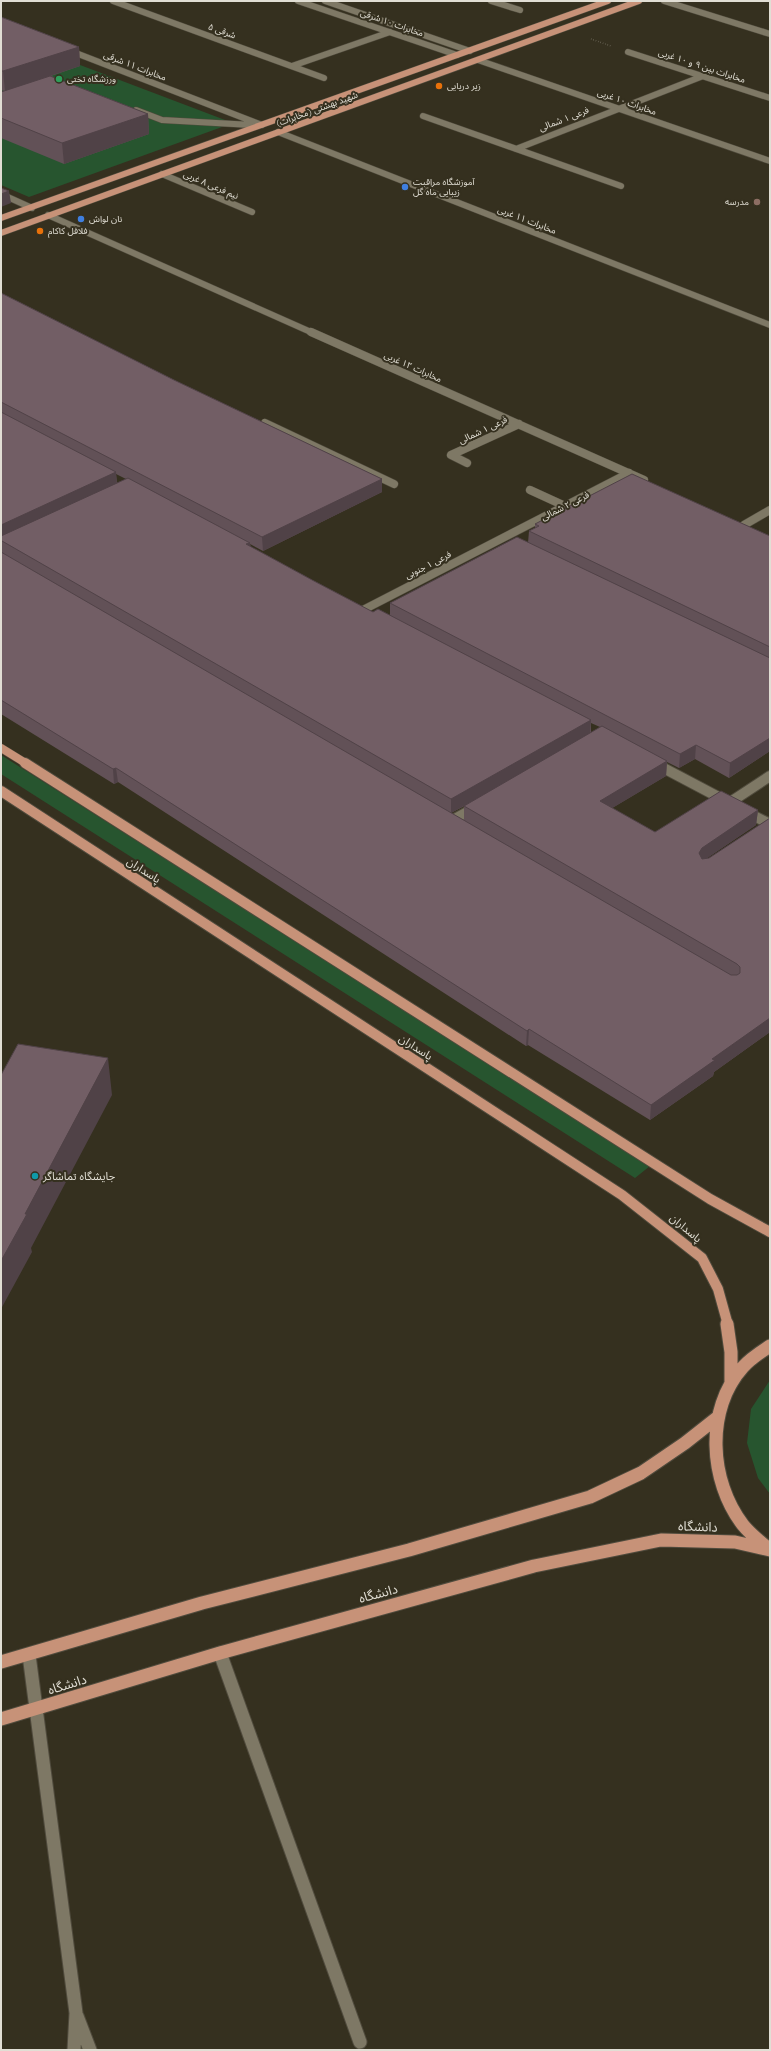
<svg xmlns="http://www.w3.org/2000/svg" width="771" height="2051" font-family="Quicksand,'Noto Sans Arabic',sans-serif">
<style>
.green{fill:#27552f}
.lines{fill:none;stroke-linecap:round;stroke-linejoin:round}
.minor-far3-casing{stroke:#504b3d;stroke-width:7}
.minor-far2-casing{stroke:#504b3d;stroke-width:9}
.minor-far1-casing{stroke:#504b3d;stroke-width:12}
.minor-casing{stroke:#504b3d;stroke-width:15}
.major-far3-casing{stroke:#504b3d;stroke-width:7}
.major-far2-casing{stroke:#504b3d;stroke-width:9}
.major-far1-casing{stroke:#504b3d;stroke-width:12}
.major-casing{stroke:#504b3d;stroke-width:15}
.path{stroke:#7d786a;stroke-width:1.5;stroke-dasharray:0.5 2;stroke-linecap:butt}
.minor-far3{stroke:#7e7865;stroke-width:6}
.minor-far2{stroke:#7e7865;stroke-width:8}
.minor-far1{stroke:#7e7865;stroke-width:10}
.minor{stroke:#7e7865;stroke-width:13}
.major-far3{stroke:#c79278;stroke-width:6}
.major-far2{stroke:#c79278;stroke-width:8}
.major-far1{stroke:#c79278;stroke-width:10}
.major{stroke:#c79278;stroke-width:13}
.wall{fill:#625157;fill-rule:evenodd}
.shaded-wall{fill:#504247}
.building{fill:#725e65;stroke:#504247}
.leisure-dot{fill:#2e9e5b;stroke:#35301f;stroke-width:1.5}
.food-dot{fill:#e8710a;stroke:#35301f;stroke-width:1.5}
.shop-dot{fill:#3f7fe0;stroke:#35301f;stroke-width:1.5}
.education-dot{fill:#8d6e63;stroke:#35301f;stroke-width:1.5}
.culture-dot{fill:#0f9aa8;stroke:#35301f;stroke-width:1.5}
.labels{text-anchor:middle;stroke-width:4;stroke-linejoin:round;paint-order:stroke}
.far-street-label{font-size:9px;fill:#e1ded4;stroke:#35301f}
.far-poi-label{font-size:9px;fill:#e1ded4;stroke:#35301f;text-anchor:start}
.street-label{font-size:11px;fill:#e1ded4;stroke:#35301f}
.poi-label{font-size:11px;fill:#e1ded4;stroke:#35301f;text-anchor:start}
.near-street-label{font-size:13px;fill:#e1ded4;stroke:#35301f}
</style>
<rect width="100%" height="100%" fill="#35301f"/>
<!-- green -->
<path class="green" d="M 1,35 L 233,123 L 29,197 L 1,185 Z
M 1,755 L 650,1166 L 635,1178 L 1,774 Z
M 770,1380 L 770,1494 L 758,1478 L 747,1443 L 751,1409 Z"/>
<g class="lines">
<!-- minor-far3 casing -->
<g class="minor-far3-casing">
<path id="minor-far3" d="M 113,1 L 324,78
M 298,1 L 457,55
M 325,1 L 470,51
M 491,1 L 520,10
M 664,1 L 770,34
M 68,50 L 262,125
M 628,52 L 770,98
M 478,60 L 770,161
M 292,66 L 390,32
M 136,110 L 162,120 L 252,125
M 423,116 L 621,186
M 278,132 L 770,325
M 516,149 L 703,76
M 162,174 L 252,212
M 1,194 L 32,208
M 48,215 L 313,333"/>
</g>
<!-- minor-far2 casing -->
<g class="minor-far2-casing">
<path id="minor-far2" d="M 311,332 L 644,480
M 265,423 L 394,484
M 467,463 L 451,455 L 519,424
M 530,490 L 565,506
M 744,525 L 770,510
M 363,610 L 629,473"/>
</g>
<!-- minor-far1 casing -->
<g class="minor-far1-casing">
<path id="minor-far1" d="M 656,764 L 726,801
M 729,803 L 770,776
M 746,812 L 770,824
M 451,821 L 476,807"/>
</g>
<!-- minor casing -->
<g class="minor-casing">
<path id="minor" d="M 220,1653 L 360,2042
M 29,1655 L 76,2013 L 74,2050
M 77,2016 L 90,2050"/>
</g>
<!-- major-far3 casing -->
<g class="major-far3-casing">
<path id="major-far3" d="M 1,218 L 608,1
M 1,233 L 639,1"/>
</g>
<!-- major-far2 casing -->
<g class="major-far2-casing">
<path id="major-far2" d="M 1,748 L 27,764"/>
</g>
<!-- major-far1 casing -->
<g class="major-far1-casing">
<path id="major-far1" d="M 25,763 L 710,1199 L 770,1232
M 1,791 L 622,1195 L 702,1258 L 718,1289 L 728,1325"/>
</g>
<!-- major casing -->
<g class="major-casing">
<path id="major" d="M 727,1324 L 731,1352 L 731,1384
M 770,1346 C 761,1352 751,1358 743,1367 C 705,1409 709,1481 743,1525 C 751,1535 761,1542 770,1550
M 1,1662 L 202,1603 L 409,1550 L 590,1497 L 641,1473 L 685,1443 L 718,1417
M 1,1719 L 220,1653 L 534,1566 L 661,1540 L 735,1542 L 770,1550"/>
</g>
<!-- path -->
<path class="path" d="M 591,39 L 611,46"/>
<!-- minor-far3 -->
<use href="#minor-far3" class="minor-far3"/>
<!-- minor-far2 -->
<use href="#minor-far2" class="minor-far2"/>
<!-- minor-far1 -->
<use href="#minor-far1" class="minor-far1"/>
<!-- minor -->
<use href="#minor" class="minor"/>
<!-- major-far3 -->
<use href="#major-far3" class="major-far3"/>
<!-- major-far2 -->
<use href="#major-far2" class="major-far2"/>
<!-- major-far1 -->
<use href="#major-far1" class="major-far1"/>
<!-- major -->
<use href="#major" class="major"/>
</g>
<!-- wall -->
<path class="wall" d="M 1,17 L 79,47 L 80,66 L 51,76 L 148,114 L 149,134 L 64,164 L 1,138 L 1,92 L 4,91 L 1,90 Z
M 1,293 L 174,380 L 382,479 L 382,492 L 263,551 L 250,544 L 251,547 L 314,581 L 373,612 L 390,615 L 390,603 L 528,543 L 529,531 L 535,528 L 535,524 L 770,536 L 770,751 L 729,778 L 695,759 L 679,768 L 667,762 L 666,776 L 612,808 L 655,832 L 758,810 L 756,825 L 707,858 L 709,858 L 770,818 L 770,1032 L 714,1072 L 713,1076 L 650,1120 L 528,1045 L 526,1046 L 118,782 L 114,784 L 1,714 ZM 116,474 L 126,479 L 117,483 ZM 591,723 L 600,727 L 591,733 ZM 476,800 L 464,806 L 464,821 L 451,813 Z"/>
<!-- shaded-wall -->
<path class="shaded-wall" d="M 79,47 L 80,66 L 5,91 L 3,71 Z
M 148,114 L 149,134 L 64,164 L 62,143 Z
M 9,191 L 11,203 L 1,207 L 1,194 Z
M 116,472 L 117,486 L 1,539 L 1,525 Z
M 382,479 L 382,492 L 263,551 L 262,537 Z
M 250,543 L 251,556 L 246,544 Z
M 591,720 L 590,735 L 451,813 L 451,799 Z
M 770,738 L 770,751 L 729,778 L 730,763 Z
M 696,745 L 695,759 L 679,768 L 680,754 Z
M 667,761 L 666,776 L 599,816 L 600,801 Z
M 116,768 L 118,782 L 114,784 L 113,769 Z
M 758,810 L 756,825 L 700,863 L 699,853 L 702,848 Z
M 770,1016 L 770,1032 L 714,1072 L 713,1076 L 650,1120 L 651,1105 L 712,1059 Z
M 529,1029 L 528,1045 L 526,1046 L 527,1031 Z
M 108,1058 L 112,1095 L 31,1248 L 32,1252 L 1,1309 L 1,1261 L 25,1214 Z"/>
<!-- building -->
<path class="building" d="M 1,17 L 79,47 L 3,71 L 1,71 Z
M 50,76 L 148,114 L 62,143 L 1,118 L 1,92 Z
M 1,188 L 9,191 L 1,194 Z
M 1,293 L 174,380 L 382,479 L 262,537 L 1,402 Z
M 1,412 L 116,472 L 1,525 Z
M 632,474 L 770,536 L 770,647 L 529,531 L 539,526 L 535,524 Z
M 128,478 L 250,543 L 246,544 L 314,581 L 373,612 L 378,609 L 591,720 L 451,799 L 2,541 L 1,541 L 1,536 Z
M 517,537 L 770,658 L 770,738 L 730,763 L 696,745 L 680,754 L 390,603 Z
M 1,552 L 731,975 L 737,975 L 740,973 L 740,967 L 737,964 L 464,806 L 602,726 L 667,761 L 600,801 L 655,832 L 721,791 L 758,810 L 702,848 L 699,853 L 702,859 L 709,858 L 770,818 L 770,1018 L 712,1059 L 715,1060 L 651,1105 L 529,1029 L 527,1031 L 116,768 L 113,769 L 1,700 Z
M 18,1044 L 108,1058 L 25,1214 L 27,1214 L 1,1261 L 1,1075 Z"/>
<!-- markers -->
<circle class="leisure-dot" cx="59" cy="79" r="4"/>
<g class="food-dot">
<circle cx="439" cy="86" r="4"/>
<circle cx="40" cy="231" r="4"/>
</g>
<g class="shop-dot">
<circle cx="405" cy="187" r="4"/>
<circle cx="81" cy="219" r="4"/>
</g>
<circle class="education-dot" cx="757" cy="202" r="4"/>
<circle class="culture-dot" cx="35" cy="1176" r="4"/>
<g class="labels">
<!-- far-street labels -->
<g class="far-street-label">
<text transform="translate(392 23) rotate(19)" y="3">مخابرات ۱۰ شرقی</text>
<text transform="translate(222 31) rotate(20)" y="3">شرقی ۵</text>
<text transform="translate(135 66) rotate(21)" y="3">مخابرات ۱۱ شرقی</text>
<text transform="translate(702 66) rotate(18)" y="3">مخابرات بین ۹ و ۱۰ غربی</text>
<text transform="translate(627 102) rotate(19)" y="3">مخابرات ۱۰ غربی</text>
<text transform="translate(317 109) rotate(-20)" y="3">شهید بهشتی (مخابرات)</text>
<text transform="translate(564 119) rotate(-21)" y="3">فرعی ۱ شمالی</text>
<text transform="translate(211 185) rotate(23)" y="3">نیم فرعی ۸ غربی</text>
<text transform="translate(527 220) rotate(21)" y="3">مخابرات ۱۱ غربی</text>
<text transform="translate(413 367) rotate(24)" y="3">مخابرات ۱۲ غربی</text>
<text transform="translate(483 430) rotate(-25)" y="3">فرعی ۱ شمالی</text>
<text transform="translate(565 506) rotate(-27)" y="3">فرعی ۲ شمالی</text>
<text transform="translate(428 565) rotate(-27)" y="3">فرعی ۱ جنوبی</text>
</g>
<!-- far-poi labels -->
<g class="far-poi-label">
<text x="67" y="82">ورزشگاه تختی</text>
<text x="447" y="89">زیر دریایی</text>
<text x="413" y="185">آموزشگاه مراقبت<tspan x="413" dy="10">زیبایی ماه گل</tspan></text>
<text x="749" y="205" text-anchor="end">مدرسه</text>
<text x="89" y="222">نان لواش</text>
<text x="48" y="234">فلافل کاکام</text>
</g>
<!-- street labels -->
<g class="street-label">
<text transform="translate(144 870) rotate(33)" y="4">پاسداران</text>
<text transform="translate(416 1047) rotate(33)" y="4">پاسداران</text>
<text transform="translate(686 1228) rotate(40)" y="4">پاسداران</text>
</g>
<!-- poi labels -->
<g class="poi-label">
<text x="43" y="1180">جایشگاه تماشاگر</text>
</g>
<!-- near-street labels -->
<g class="near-street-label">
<text transform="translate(698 1526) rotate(2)" y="5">دانشگاه</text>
<text transform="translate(378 1593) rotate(-15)" y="5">دانشگاه</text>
<text transform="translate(67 1684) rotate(-17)" y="5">دانشگاه</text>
</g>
</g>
<!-- border -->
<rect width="771" height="2051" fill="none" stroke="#e1ded4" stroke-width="4"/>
</svg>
